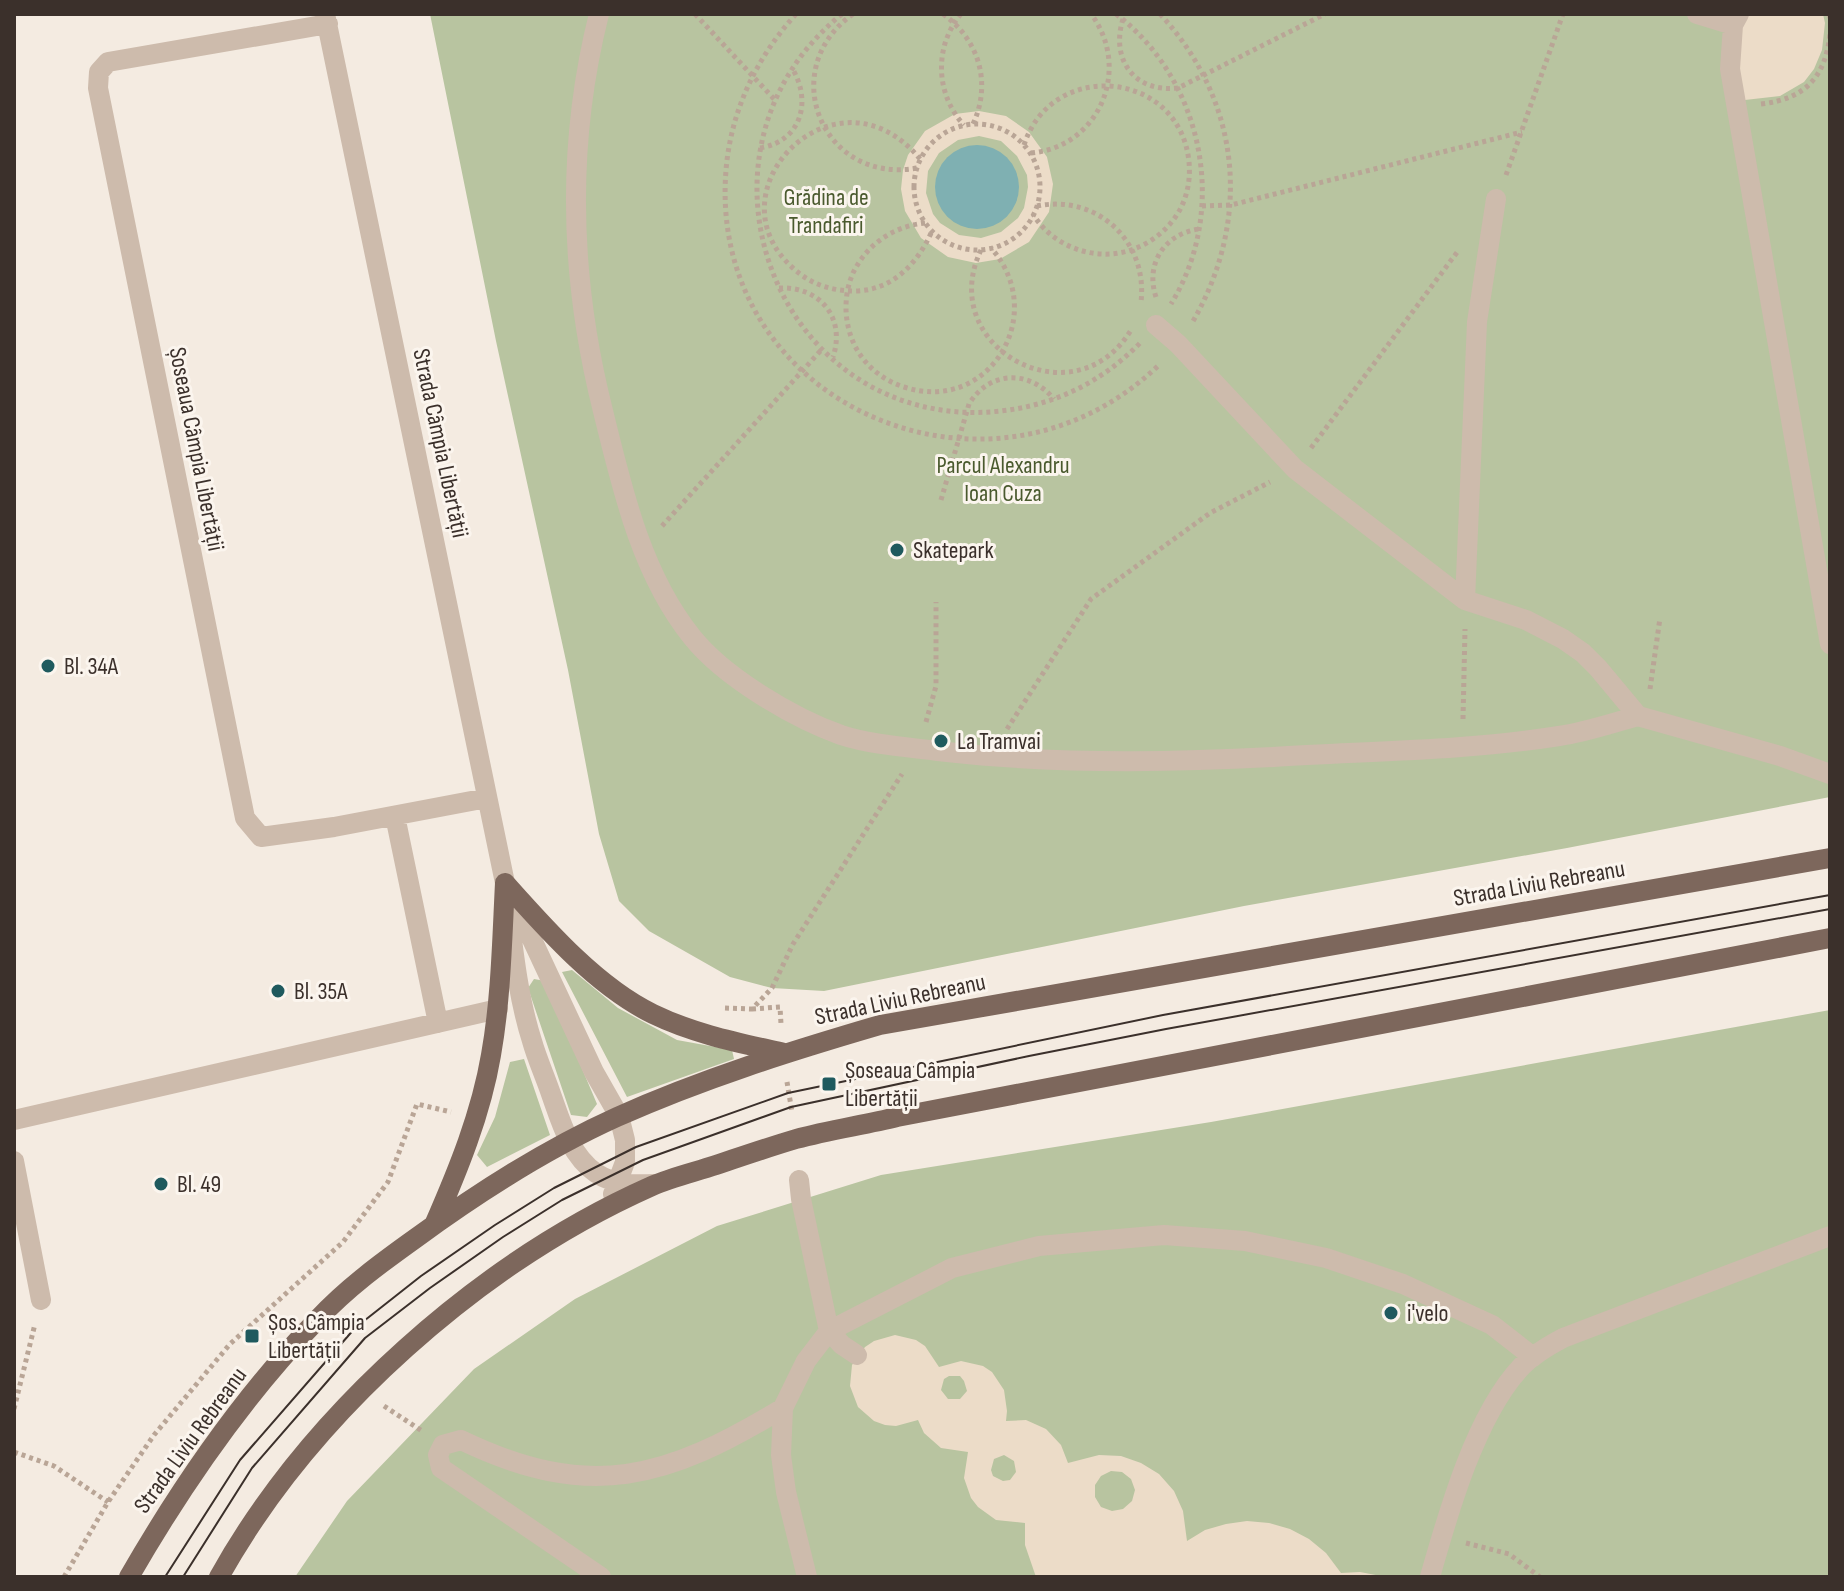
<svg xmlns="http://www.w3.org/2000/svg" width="1844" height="1591" font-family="'Sofia Sans Condensed',sans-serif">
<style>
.green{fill:#b8c4a0}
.plaza{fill:#ecdcc8;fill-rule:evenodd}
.water{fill:#7fb0b2}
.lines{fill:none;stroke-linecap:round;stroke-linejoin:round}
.path{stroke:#b9a596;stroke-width:5;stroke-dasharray:4 4;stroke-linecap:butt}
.minor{stroke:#cdbbac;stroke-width:20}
.major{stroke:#7d675c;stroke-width:20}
.tram{stroke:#3b302b;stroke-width:2}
.poi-dot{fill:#1f5a5e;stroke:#fbf5ee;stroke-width:3}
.labels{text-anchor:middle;stroke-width:6;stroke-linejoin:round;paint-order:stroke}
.park-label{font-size:24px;fill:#4a5a2e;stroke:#fbf5ee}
.street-label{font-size:24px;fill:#3b302b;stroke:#fbf5ee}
.poi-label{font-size:24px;fill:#3b302b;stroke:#fbf5ee;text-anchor:start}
</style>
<rect width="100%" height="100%" fill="#f4ebe1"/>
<!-- green -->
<path class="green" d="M 430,14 L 1830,14 L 1830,797 L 1567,848 L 1244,906 L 824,991 L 772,988 L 730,977 L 649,931 L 619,901 L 599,834 L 568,670 L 496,341 Z
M 572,970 L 618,1008 L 677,1040 L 732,1050 L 734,1059 L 627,1097 L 562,972 Z
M 534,979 L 545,981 L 597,1104 L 587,1117 L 571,1115 L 528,988 Z
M 1830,1010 L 1830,1577 L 295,1577 L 347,1501 L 474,1369 L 575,1299 L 717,1226 L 881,1175 L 1211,1122 Z
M 524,1059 L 550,1135 L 487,1167 L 477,1155 L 495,1117 L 510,1062 Z"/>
<!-- plaza -->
<path class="plaza" d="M 1739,14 L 1823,14 L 1825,23 L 1822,50 L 1814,69 L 1804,82 L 1780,96 L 1736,101 Z
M 979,111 L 1006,116 L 1029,132 L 1047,157 L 1053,184 L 1049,212 L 1029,242 L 1000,259 L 976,263 L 948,257 L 921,238 L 905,211 L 901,189 L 903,170 L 908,155 L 925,131 L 955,114 ZM 979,136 L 1001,141 L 1017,156 L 1027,175 L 1028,187 L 1024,208 L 1018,218 L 1001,232 L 981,238 L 959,235 L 940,223 L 933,214 L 926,193 L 928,171 L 939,153 L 958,140 Z
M 895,1335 L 916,1340 L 925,1346 L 939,1367 L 961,1361 L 983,1366 L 992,1372 L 1004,1390 L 1007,1411 L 1006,1421 L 1026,1420 L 1046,1429 L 1061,1445 L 1068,1463 L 1099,1455 L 1121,1456 L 1141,1463 L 1159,1474 L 1174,1491 L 1183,1511 L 1187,1541 L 1205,1530 L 1226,1524 L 1247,1521 L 1269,1523 L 1290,1529 L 1309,1539 L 1326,1553 L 1341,1573 L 1360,1572 L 1386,1577 L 1036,1577 L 1025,1545 L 1025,1523 L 996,1520 L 978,1507 L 971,1498 L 964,1478 L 968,1452 L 941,1448 L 924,1433 L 918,1420 L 896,1426 L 885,1425 L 874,1421 L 858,1407 L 850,1386 L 852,1365 L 865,1347 L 874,1341 ZM 949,1376 L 960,1376 L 964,1381 L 967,1391 L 960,1399 L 948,1399 L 941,1390 L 944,1379 ZM 1004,1455 L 1014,1461 L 1016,1472 L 1010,1480 L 1003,1481 L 993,1476 L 991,1470 L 994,1459 ZM 1111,1471 L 1122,1472 L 1131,1479 L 1135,1490 L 1132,1501 L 1123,1509 L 1112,1511 L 1101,1507 L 1095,1497 L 1095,1485 L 1101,1476 Z"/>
<!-- water -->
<path class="water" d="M935 187a42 42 0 1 1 84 0a42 42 0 1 1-84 0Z"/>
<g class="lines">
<!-- path -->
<path class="path" d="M 695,14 L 775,100
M 796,14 C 759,55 734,104 727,160 C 699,401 987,530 1159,365
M 842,14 C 669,154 779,435 1001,411 C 1055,405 1102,382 1140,343
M 853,14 C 775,69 822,185 917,168
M 943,14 C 979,40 992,83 973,124
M 961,14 C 934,46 935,94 964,125
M 1116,14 C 1204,81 1229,210 1171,304
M 1160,14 C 1242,102 1252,220 1192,323
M 1829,14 L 1830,18
M 1123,19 C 1110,60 1135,93 1178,88 L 1325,14
M 1761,104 C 1806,99 1826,76 1830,33
M914 187a63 63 0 1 1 126 0a63 63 0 1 1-126 0Z
M 1024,145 C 1052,58 1180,70 1189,162 C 1191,182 1186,203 1174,219 C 1159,239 1136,252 1111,254 C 1081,256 1049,241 1033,214
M 760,148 C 802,141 812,101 792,68
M 1031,153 C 1100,147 1132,68 1091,14
M 920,159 C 837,58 705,191 794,269 C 812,285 832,291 856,291 C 893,290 918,263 932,231
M 1506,175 L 1563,14
M 1037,206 C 1097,194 1148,241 1141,302
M 1202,206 L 1231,205 L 1522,132
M 925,223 C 894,226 867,244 853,273 C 843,296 844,322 854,344 C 864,365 882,380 904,387 C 989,415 1050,314 991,248
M 981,250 C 934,348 1075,423 1131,330
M 779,288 C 820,286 846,318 833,357
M 1156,297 C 1145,264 1164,234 1199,229
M 1311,448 L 1458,251
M 941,500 L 969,404 C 989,371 1029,369 1054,399
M 662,526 L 823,348
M 1650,689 L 1660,618
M 1463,719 L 1465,629
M 926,722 L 936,686 L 936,602
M 1007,729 L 1091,599 L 1210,513 L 1270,482
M 725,1008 L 752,1009 L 772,988 L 793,944 L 902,774
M 752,1009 L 780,1007 L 781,1024
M 787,1082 L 792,1112
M 384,1406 L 422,1431
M 14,1409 L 35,1324
M 14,1452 L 54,1466 L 108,1502
M 1466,1543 L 1509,1554 L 1540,1577
M 64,1577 L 108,1502 L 154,1435 L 230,1344 L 343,1242 L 388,1182 L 417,1104 L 451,1112"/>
<!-- minor -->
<path class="minor" d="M 325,14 L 505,883 C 512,936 516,991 532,1041 C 537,1059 545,1076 551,1094 C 561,1122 570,1155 596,1173 C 614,1185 634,1185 655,1184
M 599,14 C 566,145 570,280 603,411 C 622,488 641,574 692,637 C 724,677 793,718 841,735 C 872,745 906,747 938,751 C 1047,764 1164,763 1273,757 C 1368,751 1465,751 1559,736 C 1586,732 1612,723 1638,716
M 1697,14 L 1733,25
M 1739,14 L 1733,25 L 1730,69 L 1830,644
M 328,24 L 108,62 L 99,72 L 98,88 L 245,818 L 261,837 L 334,827 L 487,798
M 1496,199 L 1477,322 L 1465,600 L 1526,620 L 1563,639 L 1583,653 L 1598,668 L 1638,716 L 1780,756 L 1830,774
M 1156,325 L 1178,344 L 1295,469 L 1465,600
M 395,816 L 438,1023
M 514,901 L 594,1072 L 619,1116 L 625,1140 L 625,1162 L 613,1194
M 14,1120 L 498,1009
M 14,1161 L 41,1300
M 799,1180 L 801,1199 L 829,1331 L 842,1345 L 857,1355
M 601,1577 L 441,1468 L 438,1455 L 443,1445 L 461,1440 C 590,1502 666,1479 783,1408
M 807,1577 L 786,1492 L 781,1455 L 783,1408 L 806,1361 L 829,1331 L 952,1268 L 1039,1246 L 1164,1235 L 1245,1241 L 1326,1258 L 1403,1284 L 1492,1325 L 1533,1357
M 1430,1577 C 1448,1513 1476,1414 1522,1366 C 1534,1354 1548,1346 1563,1338 L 1830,1236"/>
<!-- major -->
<path class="major" d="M 505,883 C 546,929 597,987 653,1014 C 694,1034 740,1043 784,1053
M 434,1225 C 458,1170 481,1114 491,1055 C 501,999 502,941 505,883
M 129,1577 C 182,1485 244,1395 318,1319 C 347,1288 381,1263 416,1238 C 479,1192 546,1149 617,1117 C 702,1079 791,1051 880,1025 L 1830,858
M 219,1577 C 311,1412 481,1262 652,1186 C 672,1177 695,1172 716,1165 C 743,1156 769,1147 796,1139 C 829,1130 864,1125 897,1117 L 1830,938"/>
<!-- tram -->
<path class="tram" d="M 165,1577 L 240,1460 L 355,1328 L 421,1276 L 495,1225 L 554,1188 L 636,1147 L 788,1093 L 1163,1015 L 1830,895
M 183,1577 L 252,1468 L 365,1338 L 430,1288 L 503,1237 L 562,1200 L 643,1160 L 791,1107 L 1029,1056 L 1166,1029 L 1830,909"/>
</g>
<!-- markers -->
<g class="poi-dot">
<circle cx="897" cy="550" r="8"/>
<circle cx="48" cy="666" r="8"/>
<circle cx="941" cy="741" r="8"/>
<circle cx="278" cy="991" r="8"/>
<rect x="821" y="1076" width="16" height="16" rx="4"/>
<circle cx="161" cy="1184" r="8"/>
<circle cx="1391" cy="1313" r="8"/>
<rect x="244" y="1328" width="16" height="16" rx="4"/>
</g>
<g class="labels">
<!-- park labels -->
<g class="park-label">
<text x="826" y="205">Grădina de<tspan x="826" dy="28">Trandafiri</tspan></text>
<text x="1003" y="473">Parcul Alexandru<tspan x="1003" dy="28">Ioan Cuza</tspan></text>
</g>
<!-- street labels -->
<g class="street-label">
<text transform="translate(441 443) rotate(78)" y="8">Strada Câmpia Libertății</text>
<text transform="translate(197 449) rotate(79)" y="8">Șoseaua Câmpia Libertății</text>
<text transform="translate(1539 883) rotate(-10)" y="8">Strada Liviu Rebreanu</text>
<text transform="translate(900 999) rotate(-12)" y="8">Strada Liviu Rebreanu</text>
<text transform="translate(190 1440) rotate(-54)" y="8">Strada Liviu Rebreanu</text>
</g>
<!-- poi labels -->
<g class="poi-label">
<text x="913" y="558">Skatepark</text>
<text x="64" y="674">Bl. 34A</text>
<text x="957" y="749">La Tramvai</text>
<text x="294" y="999">Bl. 35A</text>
<text x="845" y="1078">Șoseaua Câmpia<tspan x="845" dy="28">Libertății</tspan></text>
<text x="177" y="1192">Bl. 49</text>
<text x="1407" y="1321">i'velo</text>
<text x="268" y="1330">Șos. Câmpia<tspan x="268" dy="28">Libertății</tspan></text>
</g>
</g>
<!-- border -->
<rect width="1844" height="1591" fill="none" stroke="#3b302b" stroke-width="32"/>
</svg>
